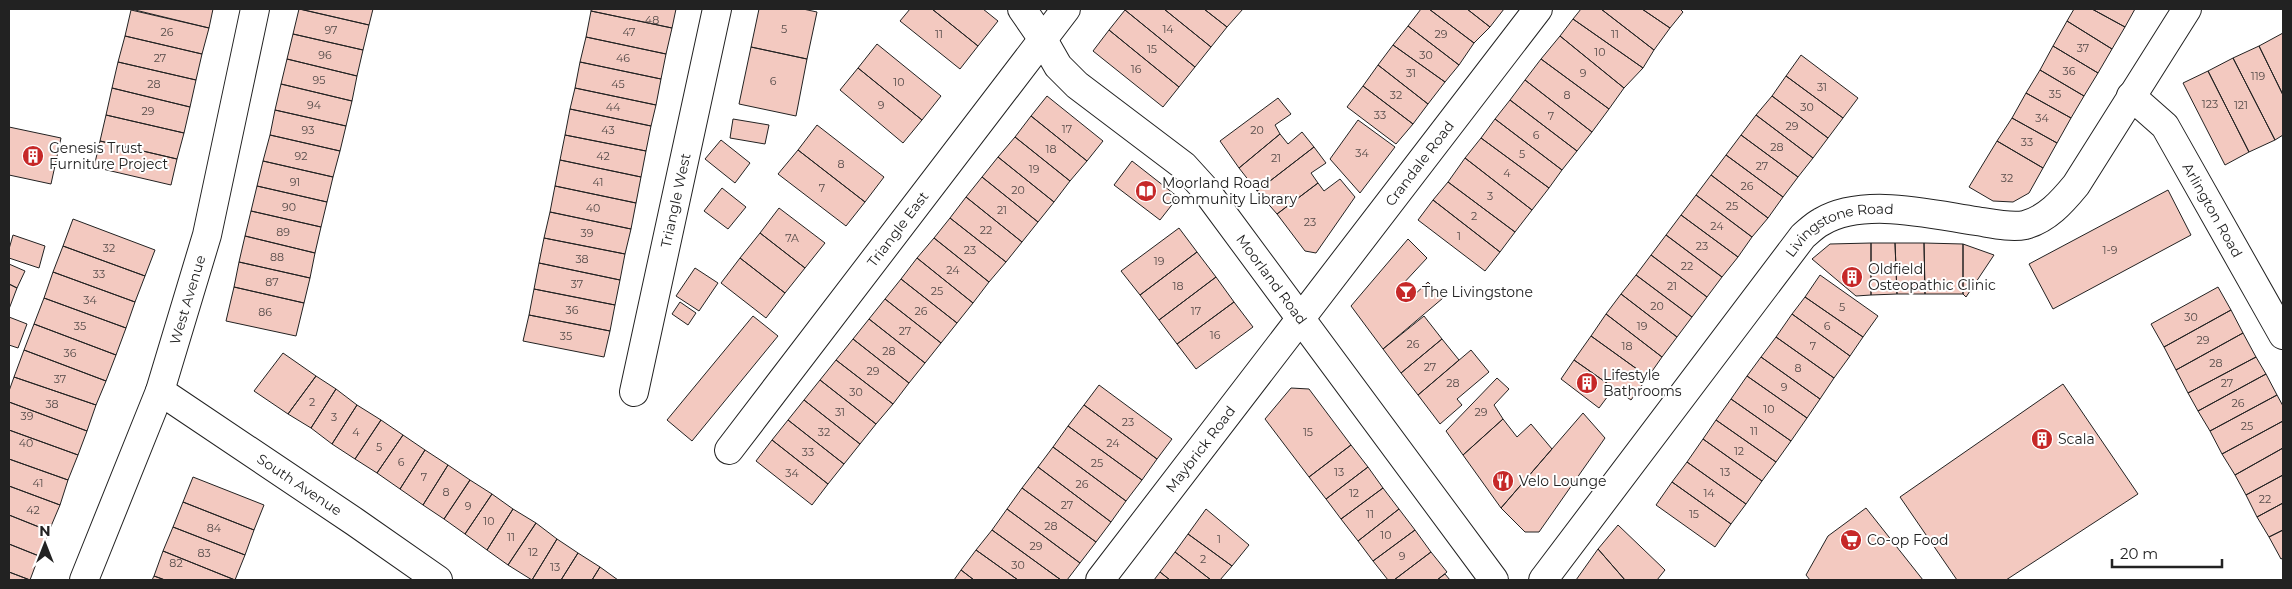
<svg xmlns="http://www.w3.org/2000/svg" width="2292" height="589" font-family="Montserrat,sans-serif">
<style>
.building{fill:#f3c9c0;stroke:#222}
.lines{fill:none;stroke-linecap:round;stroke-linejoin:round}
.street-casing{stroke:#222;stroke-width:30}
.street{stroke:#fff;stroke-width:28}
.labels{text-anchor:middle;stroke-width:4;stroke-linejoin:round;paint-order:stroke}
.number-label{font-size:11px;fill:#564c4a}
.poi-label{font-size:14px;fill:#222;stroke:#fff;text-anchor:start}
.street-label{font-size:14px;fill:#222;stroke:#fff}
</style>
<rect width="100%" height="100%" fill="#fff"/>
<!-- building -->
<path class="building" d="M 131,9 L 213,9 L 209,28 Z
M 299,9 L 369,25 L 363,50 L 293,34 Z
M 300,9 L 373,9 L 369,25 Z
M 591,9 L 676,9 L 672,28 L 591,11 Z
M 759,9 L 803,9 L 817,12 L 807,59 L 751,47 Z
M 910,9 L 932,9 L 978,46 L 960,69 L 900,21 Z
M 932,9 L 983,9 L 998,21 L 978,46 Z
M 1126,9 L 1164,9 L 1211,47 L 1195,67 L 1125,10 Z
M 1164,9 L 1204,9 L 1227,27 L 1211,47 Z
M 1204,9 L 1243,9 L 1227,27 Z
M 1421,9 L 1429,9 L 1474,43 L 1459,65 L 1408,26 Z
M 1429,9 L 1467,9 L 1490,27 L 1474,43 Z
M 1467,9 L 1504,9 L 1490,27 Z
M 1581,9 L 1601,9 L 1654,50 L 1643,68 L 1573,19 Z
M 1601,9 L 1642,9 L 1670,28 L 1654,50 Z
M 1642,9 L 1680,9 L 1683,12 L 1670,28 Z
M 2074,9 L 2092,9 L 2125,27 L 2112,49 L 2067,21 Z
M 2092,9 L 2135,9 L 2125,27 Z
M 131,10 L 209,28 L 202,54 L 125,36 Z
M 1125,10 L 1195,67 L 1179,87 L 1109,30 Z
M 591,11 L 672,28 L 666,54 L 586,37 Z
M 1573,19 L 1643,68 L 1624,88 L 1560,36 Z
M 2067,21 L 2112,49 L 2098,73 L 2053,46 Z
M 1408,26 L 1459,65 L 1445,82 L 1393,45 Z
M 1109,30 L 1179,87 L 1163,107 L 1093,51 Z
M 2283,33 L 2283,95 L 2259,46 Z
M 293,34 L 363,50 L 357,76 L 287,59 Z
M 125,36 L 202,54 L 196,80 L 118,62 Z
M 1560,36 L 1624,88 L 1609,109 L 1541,59 Z
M 586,37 L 666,54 L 661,79 L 580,62 Z
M 877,44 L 941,96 L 922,120 L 858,68 Z
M 1393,45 L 1445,82 L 1428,104 L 1378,65 Z
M 2053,46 L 2098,73 L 2084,96 L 2040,70 Z
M 2259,46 L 2283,95 L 2283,135 L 2275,140 L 2233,58 Z
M 751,47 L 807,59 L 796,116 L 739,104 Z
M 1801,55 L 1858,98 L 1843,118 L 1786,76 Z
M 2233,58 L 2275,140 L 2249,152 L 2208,71 Z
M 287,59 L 357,76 L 352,101 L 281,84 Z
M 1541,59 L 1609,109 L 1592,132 L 1525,80 Z
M 118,62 L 196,80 L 190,107 L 112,88 Z
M 580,62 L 661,79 L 656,105 L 575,88 Z
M 1378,65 L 1428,104 L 1413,124 L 1363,86 Z
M 858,68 L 922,120 L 903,143 L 840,90 Z
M 2040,70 L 2084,96 L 2071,118 L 2026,93 Z
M 2208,71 L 2249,152 L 2225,165 L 2183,83 Z
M 1786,76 L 1843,118 L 1828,138 L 1772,96 Z
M 1525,80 L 1592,132 L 1577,151 L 1510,100 Z
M 281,84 L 352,101 L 346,126 L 275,110 Z
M 1363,86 L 1413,124 L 1396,144 L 1347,107 Z
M 112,88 L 190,107 L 184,133 L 106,115 Z
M 575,88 L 656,105 L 651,126 L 570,109 Z
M 2026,93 L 2071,118 L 2057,143 L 2012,118 Z
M 1047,96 L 1103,141 L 1087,161 L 1031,116 Z
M 1772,96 L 1828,138 L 1813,158 L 1756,115 Z
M 1278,98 L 1291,114 L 1275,125 L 1280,134 L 1239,168 L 1220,141 Z
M 1510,100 L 1577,151 L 1562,170 L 1495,119 Z
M 570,109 L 651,126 L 646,151 L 565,135 Z
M 275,110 L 346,126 L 340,151 L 270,135 Z
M 106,115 L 184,133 L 177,159 L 100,141 Z
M 1756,115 L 1813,158 L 1798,177 L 1741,135 Z
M 1031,116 L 1087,161 L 1070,181 L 1015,137 Z
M 2012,118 L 2057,143 L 2043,168 L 1997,141 Z
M 733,119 L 769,125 L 765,144 L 730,138 Z
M 1495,119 L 1562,170 L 1549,188 L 1481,138 Z
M 1358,120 L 1395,147 L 1360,193 L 1330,159 Z
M 817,125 L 884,177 L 865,202 L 798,150 Z
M 9,127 L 61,138 L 51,184 L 9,175 Z
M 1302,132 L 1314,147 L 1257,191 L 1239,168 L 1280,134 L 1288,144 Z
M 270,135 L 340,151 L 333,177 L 263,161 Z
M 565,135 L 646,151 L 641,177 L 560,160 Z
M 1741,135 L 1798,177 L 1783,197 L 1726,155 Z
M 1015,137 L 1070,181 L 1054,202 L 998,157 Z
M 1481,138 L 1549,188 L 1532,210 L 1465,158 Z
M 721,140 L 750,163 L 735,183 L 705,159 Z
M 100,141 L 177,159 L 171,185 L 94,167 Z
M 1997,141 L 2043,168 L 2029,193 L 2013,202 L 1993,201 L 1969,187 Z
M 1314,147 L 1326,163 L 1311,173 L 1318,183 L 1277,214 L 1257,191 Z
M 798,150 L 865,202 L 846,226 L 778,174 Z
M 1726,155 L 1783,197 L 1768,218 L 1711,175 Z
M 998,157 L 1054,202 L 1038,222 L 982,177 Z
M 1465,158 L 1532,210 L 1515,232 L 1448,182 Z
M 560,160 L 641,177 L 636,203 L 555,186 Z
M 263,161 L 333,177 L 327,202 L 257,186 Z
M 1132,161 L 1178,197 L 1160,220 L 1114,185 Z
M 1711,175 L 1768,218 L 1752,237 L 1696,195 Z
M 982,177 L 1038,222 L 1022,242 L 966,197 Z
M 1340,179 L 1355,197 L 1316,253 L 1305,251 L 1277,214 L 1318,183 L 1324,191 Z
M 1448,182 L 1515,232 L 1500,252 L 1433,200 Z
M 257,186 L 327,202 L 321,227 L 251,211 Z
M 555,186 L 636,203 L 631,229 L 550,212 Z
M 722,188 L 746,207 L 728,229 L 704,211 Z
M 2168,190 L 2191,235 L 2053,309 L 2029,264 Z
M 1696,195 L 1752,237 L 1738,257 L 1681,215 Z
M 966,197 L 1022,242 L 1006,262 L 950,218 Z
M 1433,200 L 1500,252 L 1485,271 L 1418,220 Z
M 779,208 L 825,243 L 805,268 L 760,233 Z
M 251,211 L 321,227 L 315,253 L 245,236 Z
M 550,212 L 631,229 L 625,254 L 544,238 Z
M 1681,215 L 1738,257 L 1722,277 L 1666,235 Z
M 950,218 L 1006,262 L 989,282 L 934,238 Z
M 73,219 L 155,250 L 145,276 L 63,246 Z
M 1179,228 L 1197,252 L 1140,295 L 1121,271 Z
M 760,233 L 805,268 L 785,293 L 740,258 Z
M 13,235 L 45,246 L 39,268 L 9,258 L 9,249 Z
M 1666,235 L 1722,277 L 1707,297 L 1651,255 Z
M 245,236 L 315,253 L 310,278 L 239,262 Z
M 544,238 L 625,254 L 620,280 L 539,263 Z
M 934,238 L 989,282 L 973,303 L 917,258 Z
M 1408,239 L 1427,258 L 1401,286 L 1412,297 L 1428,282 L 1443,298 L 1383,349 L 1351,306 Z
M 1871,243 L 1871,295 L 1856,296 L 1812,259 L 1830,244 Z
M 1871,243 L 1895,243 L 1897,294 L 1871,295 Z
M 1895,243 L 1924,243 L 1925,294 L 1897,294 Z
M 1924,243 L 1963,244 L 1963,294 L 1925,294 Z
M 1963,244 L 1994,255 L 1966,297 L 1963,294 Z
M 63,246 L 145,276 L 135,302 L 53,272 Z
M 1197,252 L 1216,277 L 1159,320 L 1140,295 Z
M 1651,255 L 1707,297 L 1692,317 L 1636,275 Z
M 740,258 L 785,293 L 766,318 L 721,283 Z
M 917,258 L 973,303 L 957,323 L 901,279 Z
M 239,262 L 310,278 L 304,303 L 234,287 Z
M 539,263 L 620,280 L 615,305 L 534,289 Z
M 9,264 L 25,271 L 17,288 L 9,284 Z
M 695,268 L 718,283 L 699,311 L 676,296 Z
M 53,272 L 135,302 L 126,328 L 44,298 Z
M 1636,275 L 1692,317 L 1677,337 L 1621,294 Z
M 1820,275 L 1878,316 L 1863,337 L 1805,297 Z
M 1216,277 L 1234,302 L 1177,344 L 1159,320 Z
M 901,279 L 957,323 L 941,343 L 885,299 Z
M 9,284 L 17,288 L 9,309 Z
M 234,287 L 304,303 L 296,336 L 226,321 Z
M 2218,287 L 2231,310 L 2164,347 L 2151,324 Z
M 534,289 L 615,305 L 610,331 L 529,315 Z
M 1621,294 L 1677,337 L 1662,357 L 1606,314 Z
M 1805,297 L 1863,337 L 1850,356 L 1792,314 Z
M 44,298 L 126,328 L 116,355 L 34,324 Z
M 885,299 L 941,343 L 925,363 L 869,319 Z
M 680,302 L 696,313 L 688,325 L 672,314 Z
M 1234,302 L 1253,327 L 1196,369 L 1177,344 Z
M 2231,310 L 2243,333 L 2176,370 L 2164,347 Z
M 1606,314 L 1662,357 L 1648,377 L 1591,336 Z
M 1792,314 L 1850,356 L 1834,378 L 1776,337 Z
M 529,315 L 610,331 L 604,357 L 523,341 Z
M 753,316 L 778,336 L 692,441 L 667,420 Z
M 1424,316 L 1442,339 L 1401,373 L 1383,349 Z
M 9,317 L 27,324 L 18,348 L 9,345 Z
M 869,319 L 925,363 L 909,383 L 853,339 Z
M 34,324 L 116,355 L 106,381 L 24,350 Z
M 2243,333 L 2256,357 L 2188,393 L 2176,370 Z
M 1591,336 L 1648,377 L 1631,400 L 1574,360 Z
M 1776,337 L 1834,378 L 1820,399 L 1761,357 Z
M 853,339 L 909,383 L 893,404 L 836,360 Z
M 1442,339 L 1459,360 L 1418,395 L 1401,373 Z
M 24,350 L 106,381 L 96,405 L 14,377 Z
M 1471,350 L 1489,372 L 1457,399 L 1462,405 L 1440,424 L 1418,395 Z
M 283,353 L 316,376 L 288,414 L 254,391 Z
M 1761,357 L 1820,399 L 1807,418 L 1747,376 Z
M 2256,357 L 2266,374 L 2198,411 L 2188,393 Z
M 836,360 L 893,404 L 876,424 L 820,380 Z
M 1574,360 L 1614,388 L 1599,408 L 1561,379 Z
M 2266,374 L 2277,395 L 2210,431 L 2198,411 Z
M 316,376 L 336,389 L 311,428 L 288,414 Z
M 1747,376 L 1807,418 L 1791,441 L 1731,399 Z
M 14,377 L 96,405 L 87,431 L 9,402 L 9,391 Z
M 1497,378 L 1509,389 L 1494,405 L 1503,419 L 1463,455 L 1446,431 Z
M 820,380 L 876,424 L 860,444 L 804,400 Z
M 2063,384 L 2138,494 L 2006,580 L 1957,580 L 1900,497 Z
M 1099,385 L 1172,439 L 1157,459 L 1084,405 Z
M 1291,388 L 1309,389 L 1351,445 L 1309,477 L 1265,419 Z
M 336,389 L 357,405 L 332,444 L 311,428 Z
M 2277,395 L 2283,406 L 2283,421 L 2222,454 L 2210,431 Z
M 1731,399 L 1791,441 L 1776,462 L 1716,420 Z
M 804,400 L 860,444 L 844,464 L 788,420 Z
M 9,402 L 87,431 L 78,455 L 9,430 Z
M 357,405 L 381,420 L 355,459 L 332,444 Z
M 1084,405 L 1157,459 L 1142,480 L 1068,426 Z
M 1583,413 L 1605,438 L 1539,532 L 1525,532 L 1501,508 Z
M 1503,419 L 1517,437 L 1531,424 L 1552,449 L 1501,508 L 1463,455 Z
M 381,420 L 403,435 L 377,473 L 355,459 Z
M 788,420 L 844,464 L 828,484 L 772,440 Z
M 1716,420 L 1776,462 L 1762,481 L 1703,439 Z
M 2283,421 L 2283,448 L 2235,475 L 2222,454 Z
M 1068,426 L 1142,480 L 1126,501 L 1053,447 Z
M 9,430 L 78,455 L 68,480 L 9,459 Z
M 403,435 L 425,450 L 400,489 L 377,473 Z
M 1703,439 L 1762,481 L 1746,504 L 1687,462 Z
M 772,440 L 828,484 L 812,505 L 756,461 Z
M 1351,445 L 1368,467 L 1326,499 L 1309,477 Z
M 1053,447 L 1126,501 L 1111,522 L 1038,467 Z
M 2283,448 L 2283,475 L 2246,495 L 2235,475 Z
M 425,450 L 448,465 L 423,505 L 400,489 Z
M 9,459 L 68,480 L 60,505 L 9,486 Z
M 1687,462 L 1746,504 L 1731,524 L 1672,482 Z
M 448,465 L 470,480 L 444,519 L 423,505 Z
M 1038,467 L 1111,522 L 1096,542 L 1022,488 Z
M 1368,467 L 1383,488 L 1341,519 L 1326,499 Z
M 2283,475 L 2283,503 L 2257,517 L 2246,495 Z
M 193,477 L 264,505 L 254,530 L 183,502 Z
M 470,480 L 492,494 L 465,534 L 444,519 Z
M 1672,482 L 1731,524 L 1715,547 L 1656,505 Z
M 9,486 L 60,505 L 49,531 L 9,515 Z
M 1022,488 L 1096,542 L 1080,563 L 1007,509 Z
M 1383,488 L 1399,509 L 1358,541 L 1341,519 Z
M 492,494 L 513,509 L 487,550 L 465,534 Z
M 183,502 L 254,530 L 245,555 L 173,527 Z
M 2283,503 L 2283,530 L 2269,537 L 2257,517 Z
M 1866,508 L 1923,580 L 1810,580 L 1806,575 L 1828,536 Z
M 513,509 L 536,523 L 508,565 L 487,550 Z
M 1007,509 L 1080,563 L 1067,580 L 1061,580 L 992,530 Z
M 1206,509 L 1249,545 L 1232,566 L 1188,534 Z
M 1399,509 L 1415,530 L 1373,561 L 1358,541 Z
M 9,515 L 49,531 L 39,556 L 9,544 Z
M 536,523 L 557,539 L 532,580 L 508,565 Z
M 1618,525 L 1665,570 L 1657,580 L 1625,580 L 1598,549 Z
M 173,527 L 245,555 L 235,580 L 163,551 Z
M 992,530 L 1061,580 L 1018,580 L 976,550 Z
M 1415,530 L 1431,552 L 1394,580 L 1388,580 L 1373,561 Z
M 2283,530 L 2283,558 L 2281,559 L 2269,537 Z
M 1188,534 L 1232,566 L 1220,580 L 1211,580 L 1175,552 Z
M 557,539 L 578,553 L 561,580 L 532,580 Z
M 9,544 L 39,556 L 30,580 L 9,572 Z
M 1598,549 L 1625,580 L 1576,580 Z
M 976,550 L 1018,580 L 974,580 L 961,570 Z
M 163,551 L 235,580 L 165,580 L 154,576 Z
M 1175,552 L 1211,580 L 1170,580 L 1160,572 Z
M 1431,552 L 1447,572 L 1437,580 L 1394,580 Z
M 578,553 L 600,567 L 592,580 L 561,580 Z
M 600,567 L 618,580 L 592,580 Z
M 961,570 L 974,580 L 954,580 Z
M 9,572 L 30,580 L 9,580 Z
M 1160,572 L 1170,580 L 1154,580 Z
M 1445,574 L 1450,580 L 1437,580 Z
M 154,576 L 165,580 L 152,580 Z"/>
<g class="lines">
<!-- street casing -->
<g class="street-casing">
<g id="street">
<path id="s1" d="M 1022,9 L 1042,38 L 1058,66 L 1077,85 L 1184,166 L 1204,188 L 1494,580"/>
<path id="s2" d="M 2131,96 L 2165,126 L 2283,335"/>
<path id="s3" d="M 160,391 L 355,522 L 438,580"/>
<path id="s4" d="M 634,392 L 717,9"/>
<path id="s5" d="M 729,450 L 1066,9"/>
<path id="s6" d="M 84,580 L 160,391 L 207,235 L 255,9"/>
<path id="s7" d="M 1100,580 L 1538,9"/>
<path id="s8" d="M 1543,580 L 1803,236 C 1809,231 1815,225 1821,222 C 1863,197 1930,214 1976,221 C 1990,223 2010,228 2025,225 C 2047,219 2062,202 2076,185 L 2187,9"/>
</g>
</g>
<!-- street -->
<use href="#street" class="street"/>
</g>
<!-- icons -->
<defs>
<g id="building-disc" transform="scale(1.125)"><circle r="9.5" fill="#c62828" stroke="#fff"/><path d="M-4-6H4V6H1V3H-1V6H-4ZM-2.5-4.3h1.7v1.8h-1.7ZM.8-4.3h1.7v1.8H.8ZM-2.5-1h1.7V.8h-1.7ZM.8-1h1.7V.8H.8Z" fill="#fff"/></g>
<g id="library-disc" transform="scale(1.125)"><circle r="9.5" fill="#c62828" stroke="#fff"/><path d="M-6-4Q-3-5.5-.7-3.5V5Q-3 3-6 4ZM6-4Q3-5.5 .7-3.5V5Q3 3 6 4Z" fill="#fff"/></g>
<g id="bar-disc" transform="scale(1.125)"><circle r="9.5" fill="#c62828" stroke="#fff"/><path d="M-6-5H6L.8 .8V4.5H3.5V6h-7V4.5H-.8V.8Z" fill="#fff"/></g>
<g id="restaurant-disc" transform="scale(1.125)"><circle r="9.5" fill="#c62828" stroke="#fff"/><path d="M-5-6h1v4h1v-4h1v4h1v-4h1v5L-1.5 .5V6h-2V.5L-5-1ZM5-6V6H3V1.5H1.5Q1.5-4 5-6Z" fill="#fff"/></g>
<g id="supermarket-disc" transform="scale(1.125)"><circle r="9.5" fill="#c62828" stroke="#fff"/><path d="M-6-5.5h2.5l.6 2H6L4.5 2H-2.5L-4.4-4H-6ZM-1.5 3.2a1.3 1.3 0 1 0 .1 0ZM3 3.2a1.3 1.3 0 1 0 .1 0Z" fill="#fff"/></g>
</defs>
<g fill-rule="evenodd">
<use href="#building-disc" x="33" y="156"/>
<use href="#library-disc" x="1146" y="191"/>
<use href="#building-disc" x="1852" y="277"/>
<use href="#bar-disc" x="1406" y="292"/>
<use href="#building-disc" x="1587" y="383"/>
<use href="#building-disc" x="2042" y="439"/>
<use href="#restaurant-disc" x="1503" y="481"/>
<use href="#supermarket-disc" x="1851" y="540"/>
</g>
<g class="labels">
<!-- number labels -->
<g class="number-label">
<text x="652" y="24">48</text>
<text x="784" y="33">5</text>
<text x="1168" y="33">14</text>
<text x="331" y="34">97</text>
<text x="167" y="36">26</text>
<text x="629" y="36">47</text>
<text x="939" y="38">11</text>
<text x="1441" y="38">29</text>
<text x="1615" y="38">11</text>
<text x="2083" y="52">37</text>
<text x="1152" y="53">15</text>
<text x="1600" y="56">10</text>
<text x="325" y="59">96</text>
<text x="1426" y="59">30</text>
<text x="160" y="62">27</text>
<text x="623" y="62">46</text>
<text x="1136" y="73">16</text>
<text x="2069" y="75">36</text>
<text x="1411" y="77">31</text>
<text x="1583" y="77">9</text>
<text x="2258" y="80">119</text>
<text x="319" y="84">95</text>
<text x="773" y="85">6</text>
<text x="899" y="86">10</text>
<text x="154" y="88">28</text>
<text x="618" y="88">45</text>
<text x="1822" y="91">31</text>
<text x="2055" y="98">35</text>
<text x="1396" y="99">32</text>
<text x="1567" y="99">8</text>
<text x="2210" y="108">123</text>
<text x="314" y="109">94</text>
<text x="881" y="109">9</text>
<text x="2241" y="109">121</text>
<text x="613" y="111">44</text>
<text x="1807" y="111">30</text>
<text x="148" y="115">29</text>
<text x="1380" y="119">33</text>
<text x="1551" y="120">7</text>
<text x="2042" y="122">34</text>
<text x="1792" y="130">29</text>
<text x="1067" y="133">17</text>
<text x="308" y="134">93</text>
<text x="608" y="134">43</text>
<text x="1257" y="134">20</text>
<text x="1536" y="139">6</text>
<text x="2027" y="146">33</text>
<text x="1777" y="151">28</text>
<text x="1051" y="153">18</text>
<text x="1362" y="157">34</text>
<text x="1522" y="158">5</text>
<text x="301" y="160">92</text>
<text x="603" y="160">42</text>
<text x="1276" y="162">21</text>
<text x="841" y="168">8</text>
<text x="1762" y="170">27</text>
<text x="1034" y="173">19</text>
<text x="1507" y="177">4</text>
<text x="2007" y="182">32</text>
<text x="295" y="186">91</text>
<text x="598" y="186">41</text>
<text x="1747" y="190">26</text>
<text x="822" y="192">7</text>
<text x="1018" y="194">20</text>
<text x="1490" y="200">3</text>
<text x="1732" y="210">25</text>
<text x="289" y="211">90</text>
<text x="593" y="212">40</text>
<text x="1002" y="214">21</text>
<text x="1474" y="220">2</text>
<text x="1310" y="226">23</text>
<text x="1717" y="230">24</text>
<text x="986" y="234">22</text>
<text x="283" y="236">89</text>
<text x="587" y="237">39</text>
<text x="1459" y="240">1</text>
<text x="792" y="242">7A</text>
<text x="1702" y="250">23</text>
<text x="109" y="252">32</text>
<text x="970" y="254">23</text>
<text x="2110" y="254">1-9</text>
<text x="277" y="261">88</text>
<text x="582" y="263">38</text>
<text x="1159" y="265">19</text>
<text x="1687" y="270">22</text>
<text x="953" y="274">24</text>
<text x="99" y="278">33</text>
<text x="272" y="286">87</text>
<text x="577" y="288">37</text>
<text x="1178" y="290">18</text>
<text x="1672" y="290">21</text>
<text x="937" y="295">25</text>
<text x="90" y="304">34</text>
<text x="1657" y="310">20</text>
<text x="1842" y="311">5</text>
<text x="572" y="314">36</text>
<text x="921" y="315">26</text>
<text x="1196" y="315">17</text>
<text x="265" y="316">86</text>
<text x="2191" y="321">30</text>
<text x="80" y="330">35</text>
<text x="1642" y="330">19</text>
<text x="1827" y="330">6</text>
<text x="905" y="335">27</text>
<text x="1215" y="339">16</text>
<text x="566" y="340">35</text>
<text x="2203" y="344">29</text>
<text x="1413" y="348">26</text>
<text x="1627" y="350">18</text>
<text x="1813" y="350">7</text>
<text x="889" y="355">28</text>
<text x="70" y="357">36</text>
<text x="2216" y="367">28</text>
<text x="1430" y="371">27</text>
<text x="1798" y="372">8</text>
<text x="873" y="375">29</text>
<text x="60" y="383">37</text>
<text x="1453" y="387">28</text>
<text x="2227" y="387">27</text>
<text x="1784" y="391">9</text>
<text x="856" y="396">30</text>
<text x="312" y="406">2</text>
<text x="2238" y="407">26</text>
<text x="52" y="408">38</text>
<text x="1769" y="413">10</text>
<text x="840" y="416">31</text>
<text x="1481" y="416">29</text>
<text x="27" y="420">39</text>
<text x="334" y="421">3</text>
<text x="1128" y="426">23</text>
<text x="2247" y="430">25</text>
<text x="1754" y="435">11</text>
<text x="356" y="436">4</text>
<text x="824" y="436">32</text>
<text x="1308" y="436">15</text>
<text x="26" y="447">40</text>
<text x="1113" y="447">24</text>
<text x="379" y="451">5</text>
<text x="1739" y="455">12</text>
<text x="808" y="456">33</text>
<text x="401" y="466">6</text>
<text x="1097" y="467">25</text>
<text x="1339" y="476">13</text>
<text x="1725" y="476">13</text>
<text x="792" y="477">34</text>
<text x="424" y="481">7</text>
<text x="38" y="487">41</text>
<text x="1082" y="488">26</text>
<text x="446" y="496">8</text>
<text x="1354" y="497">12</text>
<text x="1709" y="497">14</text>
<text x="2265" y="503">22</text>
<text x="1067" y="509">27</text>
<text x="468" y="510">9</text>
<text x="33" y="514">42</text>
<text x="1370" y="518">11</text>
<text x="1694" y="518">15</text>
<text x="489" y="525">10</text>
<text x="1051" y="530">28</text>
<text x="214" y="532">84</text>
<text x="1386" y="539">10</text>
<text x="511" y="541">11</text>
<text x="1219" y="543">1</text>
<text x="1036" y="550">29</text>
<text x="533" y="556">12</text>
<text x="204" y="557">83</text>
<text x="1402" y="560">9</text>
<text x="1203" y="563">2</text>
<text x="176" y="567">82</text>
<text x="1018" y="569">30</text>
<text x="555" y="571">13</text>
</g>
<!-- poi labels -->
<g class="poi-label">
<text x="49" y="153">Genesis Trust<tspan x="49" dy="16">Furniture Project</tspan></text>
<text x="1162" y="188">Moorland Road<tspan x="1162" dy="16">Community Library</tspan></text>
<text x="1868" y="274">Oldfield<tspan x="1868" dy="16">Osteopathic Clinic</tspan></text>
<text x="1422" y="297">The Livingstone</text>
<text x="1603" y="380">Lifestyle<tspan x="1603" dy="16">Bathrooms</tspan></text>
<text x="2058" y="444">Scala</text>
<text x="1519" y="486">Velo Lounge</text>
<text x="1867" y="545">Co-op Food</text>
</g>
<!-- street labels -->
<g class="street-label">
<text dy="5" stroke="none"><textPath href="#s7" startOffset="525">Crandale Road</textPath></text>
<text dy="5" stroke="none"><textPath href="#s4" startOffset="196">Triangle West</textPath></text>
<text dy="5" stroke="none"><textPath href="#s2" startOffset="142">Arlington Road</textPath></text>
<text dy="5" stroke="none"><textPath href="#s5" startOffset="278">Triangle East</textPath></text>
<text dy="5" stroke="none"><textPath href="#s8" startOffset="468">Livingstone Road</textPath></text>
<text dy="5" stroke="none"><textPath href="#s1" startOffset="372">Moorland Road</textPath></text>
<text dy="5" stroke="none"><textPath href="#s6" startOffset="299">West Avenue</textPath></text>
<text dy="5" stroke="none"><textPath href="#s7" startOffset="165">Maybrick Road</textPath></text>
<text dy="5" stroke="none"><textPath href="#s3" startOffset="168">South Avenue</textPath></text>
</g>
</g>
<!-- border -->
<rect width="2292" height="589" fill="none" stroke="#222222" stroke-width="20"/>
<!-- north arrow -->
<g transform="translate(45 544)" stroke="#ffffff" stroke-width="4" paint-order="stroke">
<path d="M0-4L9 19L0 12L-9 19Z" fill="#222222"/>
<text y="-8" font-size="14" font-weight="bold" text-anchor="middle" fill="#222222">N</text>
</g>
<!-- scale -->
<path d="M2112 559v8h110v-8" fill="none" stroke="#222222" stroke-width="2.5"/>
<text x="2120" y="559" font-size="15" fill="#222222" stroke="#ffffff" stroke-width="4" paint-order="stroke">20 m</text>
</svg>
